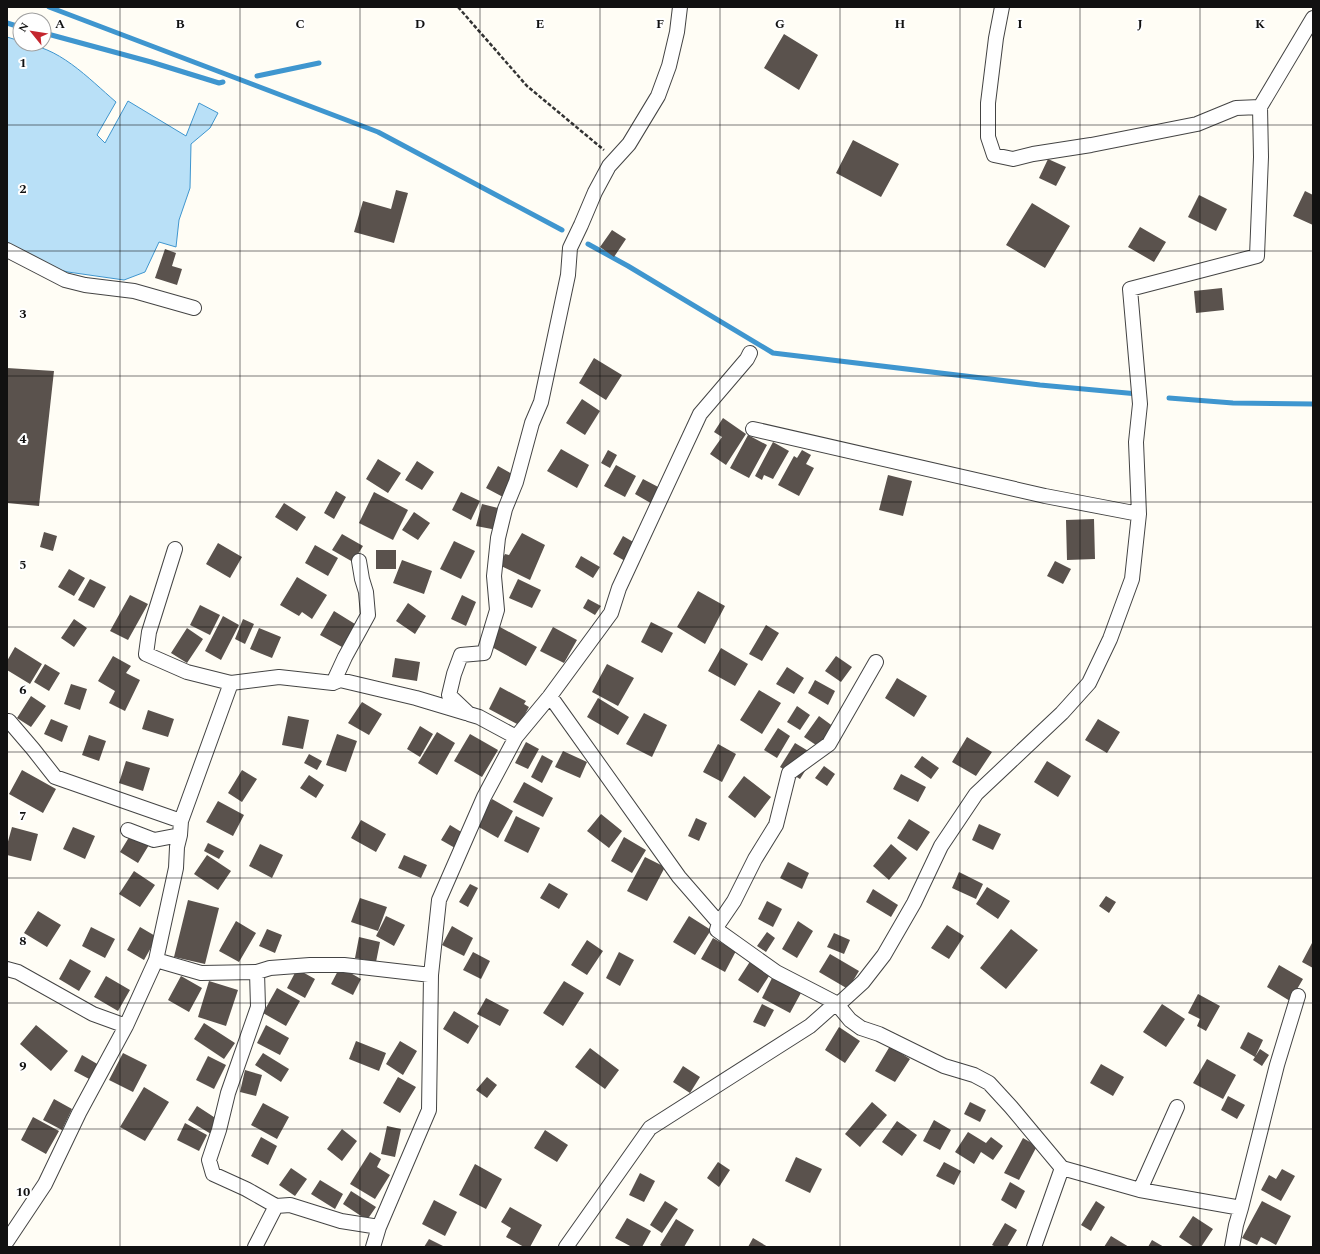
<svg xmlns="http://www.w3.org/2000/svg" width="1320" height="1254" font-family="Spectral,serif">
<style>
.water{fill:#b9e0f7;stroke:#3f96cf}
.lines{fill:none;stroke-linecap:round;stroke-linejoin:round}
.stream{stroke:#3f96cf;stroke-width:5}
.building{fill:#5a524d}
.minor-casing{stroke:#444;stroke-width:16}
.path{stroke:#333;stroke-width:2.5;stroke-dasharray:4 2;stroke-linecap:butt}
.minor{stroke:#fff;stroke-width:14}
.grid{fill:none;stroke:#111;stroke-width:1;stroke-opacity:0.55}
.grid-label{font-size:13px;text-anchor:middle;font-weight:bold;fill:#111;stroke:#fff;stroke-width:4;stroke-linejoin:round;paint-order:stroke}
</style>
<rect width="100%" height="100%" fill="#fffdf5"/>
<!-- water -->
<path class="water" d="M 7,37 L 20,41 L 20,44 C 57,44 89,79 116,102 L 97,135 L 105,143 L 128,101 L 186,136 L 199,103 L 218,113 L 210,128 L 191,144 L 190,188 L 179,220 L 176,247 L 159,242 L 145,272 L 124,280 L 68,272 L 31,263 L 7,243 Z"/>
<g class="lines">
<!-- stream -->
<path class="stream" d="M 49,7 L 378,132 L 562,230
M 7,23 L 20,27
M 44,33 L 151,62 L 219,83 L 223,82
M 257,76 L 319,63
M 588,244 L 628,266 L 773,353 L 1040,385 L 1138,394
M 1169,398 L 1233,403 L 1313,404"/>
</g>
<!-- building -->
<path class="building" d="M 784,34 L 818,55 L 799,90 L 764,68 Z
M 853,140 L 899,164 L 881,197 L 836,173 Z
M 1048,159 L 1066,167 L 1056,186 L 1039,178 Z
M 396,190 L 408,193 L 394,243 L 354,232 L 363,201 L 391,209 Z
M 1305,191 L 1313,195 L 1313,225 L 1293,216 Z
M 1199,195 L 1227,209 L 1216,231 L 1188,217 Z
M 1032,203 L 1070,226 L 1045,268 L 1006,245 Z
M 1140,227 L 1166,242 L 1154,262 L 1128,247 Z
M 612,230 L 626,239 L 614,257 L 600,247 Z
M 165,249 L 176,253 L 172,266 L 182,269 L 177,285 L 155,278 Z
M 1222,288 L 1224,310 L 1196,313 L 1194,291 Z
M 594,358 L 622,375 L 606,400 L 579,383 Z
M 7,368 L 54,371 L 39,506 L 7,503 Z
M 582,399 L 600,411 L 585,435 L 566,423 Z
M 723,418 L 746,434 L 726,465 L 710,454 L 722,437 L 714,432 Z
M 748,435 L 767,445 L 749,478 L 730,468 Z
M 773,442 L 789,451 L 773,479 L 764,475 L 762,480 L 755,476 Z
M 561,449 L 589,465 L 577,488 L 547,471 Z
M 608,450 L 617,455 L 610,468 L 601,463 Z
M 802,450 L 811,455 L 806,464 L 814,468 L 799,496 L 778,485 L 794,456 L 797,458 Z
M 378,459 L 401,473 L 388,493 L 366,479 Z
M 417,461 L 434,472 L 422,490 L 405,480 Z
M 616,465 L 636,476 L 625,497 L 604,486 Z
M 498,466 L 514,475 L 503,497 L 486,488 Z
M 888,475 L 912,481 L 903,516 L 879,510 Z
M 643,479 L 662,489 L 654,505 L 635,494 Z
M 336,491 L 346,497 L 334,519 L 324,513 Z
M 374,492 L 408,510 L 393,540 L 359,523 Z
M 461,492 L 480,501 L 471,520 L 452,510 Z
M 284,503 L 306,517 L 297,531 L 275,517 Z
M 482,504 L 502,509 L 497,530 L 476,526 Z
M 414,512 L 430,523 L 418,540 L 402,530 Z
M 1094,519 L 1095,559 L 1067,560 L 1066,520 Z
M 44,532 L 57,536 L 53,551 L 40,547 Z
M 522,533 L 545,545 L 530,580 L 499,565 L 505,554 L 509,555 Z
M 342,534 L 363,546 L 353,562 L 332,550 Z
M 623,536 L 635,543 L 625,561 L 613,554 Z
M 454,541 L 475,551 L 461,579 L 440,569 Z
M 218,543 L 242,557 L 230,578 L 206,564 Z
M 315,545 L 338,558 L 328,576 L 305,563 Z
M 376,550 L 396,550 L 396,569 L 376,569 Z
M 581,556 L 600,567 L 593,578 L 575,567 Z
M 402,560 L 432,571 L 424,594 L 393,583 Z
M 1055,561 L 1071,569 L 1063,584 L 1047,576 Z
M 69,569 L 85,578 L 74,596 L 58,587 Z
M 297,577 L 327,595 L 312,619 L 302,612 L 299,616 L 280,605 Z
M 90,579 L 106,587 L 94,608 L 78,600 Z
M 518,579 L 541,590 L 532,608 L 509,598 Z
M 698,591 L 725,606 L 705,644 L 677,627 Z
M 130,595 L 148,604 L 128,640 L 110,631 Z
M 462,595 L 476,602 L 466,626 L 451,619 Z
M 588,599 L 601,606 L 595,615 L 583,608 Z
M 408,603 L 426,616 L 415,634 L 396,621 Z
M 200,605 L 220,615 L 210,635 L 190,625 Z
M 334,611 L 355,624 L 342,647 L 320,635 Z
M 223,616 L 239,625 L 221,660 L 205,651 Z
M 74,619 L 87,628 L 74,647 L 61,638 Z
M 243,619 L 254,624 L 245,644 L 235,639 Z
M 651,622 L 673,633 L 662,653 L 641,642 Z
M 766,625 L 779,633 L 762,661 L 749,654 Z
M 500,627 L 537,647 L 526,666 L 490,646 Z
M 553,627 L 577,640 L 564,663 L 540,651 Z
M 187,628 L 203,639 L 187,663 L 171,653 Z
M 259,628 L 281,637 L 272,658 L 250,649 Z
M 15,647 L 42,664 L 30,684 L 7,670 L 7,661 Z
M 721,648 L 748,664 L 735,686 L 708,671 Z
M 113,656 L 131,666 L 126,673 L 140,680 L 125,711 L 109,703 L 115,691 L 98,681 Z
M 836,656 L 852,667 L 841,682 L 825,671 Z
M 395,658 L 420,662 L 417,681 L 392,677 Z
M 45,664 L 60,673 L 49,691 L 34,682 Z
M 607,664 L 634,678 L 618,706 L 592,692 Z
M 787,667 L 804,678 L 794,694 L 776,684 Z
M 897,678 L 927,696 L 914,717 L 885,698 Z
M 815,680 L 835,691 L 828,705 L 808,693 Z
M 71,684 L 87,689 L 80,710 L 64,704 Z
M 500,687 L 526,701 L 524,704 L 529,707 L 519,725 L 489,709 Z
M 759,690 L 781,703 L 762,734 L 740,720 Z
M 31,696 L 46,706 L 31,727 L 17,718 Z
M 598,698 L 629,717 L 618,735 L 587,717 Z
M 362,702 L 382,714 L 369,735 L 348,723 Z
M 797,706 L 810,715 L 800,730 L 787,722 Z
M 148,710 L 174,719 L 168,737 L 142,729 Z
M 644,713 L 667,725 L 652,757 L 626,744 Z
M 288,716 L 309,720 L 303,749 L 282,745 Z
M 819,716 L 834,727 L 819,747 L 804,737 Z
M 51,719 L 68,726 L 62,742 L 44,734 Z
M 1098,719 L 1120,732 L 1107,753 L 1085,740 Z
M 420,726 L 433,734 L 420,757 L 407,749 Z
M 778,728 L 790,736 L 777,758 L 764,750 Z
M 437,732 L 455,743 L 437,775 L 418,763 Z
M 337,734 L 357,741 L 346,772 L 326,765 Z
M 470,734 L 498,750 L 482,777 L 454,761 Z
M 89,735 L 106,741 L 99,761 L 82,755 Z
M 967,737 L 992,752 L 976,776 L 952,762 Z
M 526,742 L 539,749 L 528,769 L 515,763 Z
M 795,743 L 815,755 L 800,779 L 780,767 Z
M 718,744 L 736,754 L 722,782 L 703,772 Z
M 563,751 L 587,762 L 580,778 L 555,767 Z
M 309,754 L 322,761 L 317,770 L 304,763 Z
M 542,755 L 553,761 L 542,783 L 531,777 Z
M 922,756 L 939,768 L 931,779 L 914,767 Z
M 126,761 L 150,768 L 143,791 L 119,783 Z
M 1047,761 L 1071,776 L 1058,797 L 1034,782 Z
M 824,766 L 835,774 L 827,786 L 815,778 Z
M 22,770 L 56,789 L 43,813 L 9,794 Z
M 242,770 L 257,779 L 242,802 L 228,793 Z
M 901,774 L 926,787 L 918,802 L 893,789 Z
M 309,775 L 324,785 L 316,798 L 300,788 Z
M 744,776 L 771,797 L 755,818 L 728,797 Z
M 524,782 L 553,798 L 543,817 L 513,802 Z
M 492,799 L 513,811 L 498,838 L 477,826 Z
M 218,801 L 244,815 L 233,836 L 206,822 Z
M 601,814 L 622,831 L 609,848 L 587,831 Z
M 516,816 L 540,828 L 528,853 L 504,841 Z
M 696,818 L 707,823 L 699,841 L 688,836 Z
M 909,819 L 930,832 L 917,851 L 897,838 Z
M 361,820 L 386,834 L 376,852 L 351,838 Z
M 979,824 L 1001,834 L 993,850 L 972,840 Z
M 450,825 L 463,833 L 455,848 L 441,840 Z
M 12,827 L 38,834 L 31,861 L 7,855 L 7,845 Z
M 73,827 L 95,836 L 85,859 L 63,849 Z
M 134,829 L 152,840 L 138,863 L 120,852 Z
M 624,837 L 646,850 L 632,873 L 611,861 Z
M 208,843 L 224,851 L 219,859 L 204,851 Z
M 260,844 L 283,855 L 272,878 L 249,866 Z
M 891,844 L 907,858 L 889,880 L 873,866 Z
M 207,855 L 231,871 L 218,890 L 194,874 Z
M 404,855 L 427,865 L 421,878 L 398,868 Z
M 645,857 L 665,867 L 647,901 L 627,891 Z
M 788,862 L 809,873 L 802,889 L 780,878 Z
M 134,871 L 155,885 L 140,907 L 119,894 Z
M 959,872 L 983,884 L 976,899 L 952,888 Z
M 549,883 L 568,894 L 559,909 L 540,898 Z
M 470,884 L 478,888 L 468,907 L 459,902 Z
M 987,887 L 1010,901 L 998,919 L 976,904 Z
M 873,889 L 898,905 L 891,917 L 866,902 Z
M 1106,896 L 1116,902 L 1109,913 L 1099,906 Z
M 360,898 L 387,907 L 378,931 L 351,922 Z
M 188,900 L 219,908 L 205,964 L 174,957 Z
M 767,901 L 782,909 L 773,927 L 758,919 Z
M 38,911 L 61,925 L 47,947 L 24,933 Z
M 386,916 L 405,925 L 394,946 L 376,936 Z
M 689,916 L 711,930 L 695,955 L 673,942 Z
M 236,921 L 256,933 L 239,962 L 219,951 Z
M 798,921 L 813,931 L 797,958 L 782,949 Z
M 947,925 L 964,936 L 949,959 L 931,948 Z
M 452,926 L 473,938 L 464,956 L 442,945 Z
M 91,927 L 115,939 L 105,958 L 82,946 Z
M 140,927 L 157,937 L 144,960 L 127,950 Z
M 267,929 L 282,935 L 275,953 L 259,946 Z
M 1011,929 L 1038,950 L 1006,989 L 980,968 Z
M 767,932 L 775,938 L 766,952 L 757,946 Z
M 834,933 L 850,940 L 844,954 L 827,947 Z
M 359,937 L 380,942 L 376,962 L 355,958 Z
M 713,938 L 736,951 L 725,972 L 701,959 Z
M 587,940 L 603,951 L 587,975 L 571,965 Z
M 1312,943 L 1313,943 L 1313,968 L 1302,962 Z
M 473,952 L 490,961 L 481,979 L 463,970 Z
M 619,952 L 634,960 L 620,986 L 606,978 Z
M 830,954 L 859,971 L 848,989 L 819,972 Z
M 70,959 L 91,971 L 79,991 L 59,979 Z
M 751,960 L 771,973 L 758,993 L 738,980 Z
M 1279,965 L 1303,979 L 1290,1001 L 1267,987 Z
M 340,967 L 361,979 L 353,995 L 331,984 Z
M 297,969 L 315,979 L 305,998 L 287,988 Z
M 106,976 L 130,990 L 118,1011 L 94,997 Z
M 181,976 L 202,988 L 189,1012 L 168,1000 Z
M 773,976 L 802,991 L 790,1013 L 762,998 Z
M 209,981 L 238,990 L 226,1026 L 198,1017 Z
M 564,981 L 584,993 L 563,1026 L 543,1013 Z
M 277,988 L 300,1001 L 286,1026 L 263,1013 Z
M 1198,994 L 1220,1006 L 1206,1031 L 1197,1026 L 1200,1019 L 1188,1013 Z
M 486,998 L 509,1010 L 500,1026 L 477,1014 Z
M 762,1004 L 774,1010 L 765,1027 L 753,1022 Z
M 1162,1004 L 1185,1019 L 1166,1047 L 1143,1032 Z
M 454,1011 L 479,1026 L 468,1044 L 443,1029 Z
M 204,1023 L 235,1043 L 224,1059 L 194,1039 Z
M 36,1025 L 68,1051 L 51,1071 L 20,1044 Z
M 266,1025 L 289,1038 L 280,1055 L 257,1043 Z
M 839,1027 L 860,1041 L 845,1063 L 825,1050 Z
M 1248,1032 L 1263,1040 L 1255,1057 L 1240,1048 Z
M 356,1041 L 386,1053 L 379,1071 L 349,1059 Z
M 400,1041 L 417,1051 L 403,1075 L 386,1064 Z
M 890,1046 L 910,1059 L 895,1082 L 875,1071 Z
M 590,1048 L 619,1070 L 605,1089 L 575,1067 Z
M 1260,1049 L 1269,1055 L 1262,1066 L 1253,1060 Z
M 123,1053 L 147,1065 L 133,1092 L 109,1080 Z
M 263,1053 L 289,1069 L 281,1082 L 255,1065 Z
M 82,1055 L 99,1065 L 91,1080 L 74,1071 Z
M 208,1056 L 226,1065 L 214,1089 L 196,1080 Z
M 1207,1059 L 1236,1075 L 1223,1099 L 1193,1083 Z
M 1101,1064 L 1124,1077 L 1113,1096 L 1090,1083 Z
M 683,1066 L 700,1077 L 690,1093 L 673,1082 Z
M 245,1070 L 262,1075 L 256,1096 L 240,1092 Z
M 398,1077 L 416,1087 L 400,1113 L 383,1103 Z
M 487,1077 L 497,1085 L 487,1098 L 476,1090 Z
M 144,1087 L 169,1102 L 145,1141 L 120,1127 Z
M 1228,1096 L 1245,1105 L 1237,1119 L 1221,1110 Z
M 54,1099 L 72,1109 L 62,1130 L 43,1120 Z
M 872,1102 L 887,1115 L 860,1147 L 845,1134 Z
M 970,1102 L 986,1110 L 980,1122 L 964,1114 Z
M 263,1103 L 289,1117 L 277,1139 L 251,1125 Z
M 197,1106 L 220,1121 L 211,1134 L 188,1120 Z
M 33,1117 L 59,1131 L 46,1154 L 21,1140 Z
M 934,1120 L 951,1130 L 940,1150 L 923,1141 Z
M 897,1121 L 917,1135 L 902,1156 L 882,1142 Z
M 185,1123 L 207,1135 L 199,1151 L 177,1140 Z
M 387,1126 L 401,1129 L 395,1157 L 381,1154 Z
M 342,1129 L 357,1141 L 342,1161 L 327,1149 Z
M 545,1130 L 568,1145 L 557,1162 L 534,1148 Z
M 968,1132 L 986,1143 L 991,1137 L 1003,1146 L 993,1160 L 981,1152 L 974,1164 L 955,1152 Z
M 261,1137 L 277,1146 L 268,1165 L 251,1156 Z
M 1023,1138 L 1037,1146 L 1019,1180 L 1004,1173 Z
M 370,1152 L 381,1159 L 377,1167 L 390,1175 L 375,1199 L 350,1184 Z
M 796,1157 L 822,1169 L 810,1193 L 785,1181 Z
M 718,1162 L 730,1170 L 719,1187 L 707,1178 Z
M 944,1162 L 961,1171 L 954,1185 L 936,1176 Z
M 475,1164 L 502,1179 L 486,1209 L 459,1195 Z
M 291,1168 L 307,1179 L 295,1196 L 279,1185 Z
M 1282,1169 L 1295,1176 L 1281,1201 L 1261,1190 L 1269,1175 L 1276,1179 Z
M 640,1173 L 655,1181 L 644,1202 L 629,1195 Z
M 320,1180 L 343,1194 L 335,1209 L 311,1194 Z
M 1010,1182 L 1025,1191 L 1016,1209 L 1001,1200 Z
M 351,1191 L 376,1207 L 367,1220 L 343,1204 Z
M 434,1200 L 457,1212 L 445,1236 L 422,1224 Z
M 665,1201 L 678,1209 L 662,1233 L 650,1225 Z
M 1096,1201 L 1105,1207 L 1091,1231 L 1081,1225 Z
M 1262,1201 L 1291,1216 L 1276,1245 L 1261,1237 L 1257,1245 L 1242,1238 Z
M 510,1207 L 542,1225 L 530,1247 L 524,1247 L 506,1237 L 511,1228 L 501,1222 Z
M 1193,1216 L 1213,1229 L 1201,1247 L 1194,1247 L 1179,1237 Z
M 627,1218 L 651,1231 L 642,1247 L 632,1247 L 615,1238 Z
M 676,1219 L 694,1230 L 684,1247 L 663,1247 L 660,1245 Z
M 1005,1223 L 1017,1230 L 1007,1247 L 996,1247 L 992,1245 Z
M 1111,1236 L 1129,1247 L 1104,1247 Z
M 753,1238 L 768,1247 L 748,1247 Z
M 429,1239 L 445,1247 L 424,1247 Z
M 1152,1240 L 1164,1247 L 1148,1247 Z"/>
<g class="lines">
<!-- minor casing -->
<g class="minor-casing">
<path id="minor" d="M 1002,7 L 996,38 L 988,103 L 988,137 L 994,155 L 1013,159 L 1033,154 L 1091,145 L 1197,124 L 1236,108 L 1260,107
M 1260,107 L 1313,18
M 7,250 L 65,280 L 85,285 L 134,291 L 194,308
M 753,429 L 1045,496 L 1139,514
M 175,549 L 149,632 L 146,654 L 187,672 L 231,683 L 181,821 L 180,835
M 231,683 L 279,677 L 333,683 L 340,680 L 416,698 L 466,713
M 333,683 L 345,657 L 368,615 L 366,592 L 362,579 L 359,561
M 550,696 L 679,877 L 719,923 L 717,930 L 776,972 L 836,1003 L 850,1020 L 861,1028 L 879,1034 L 944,1066 L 974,1075 L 989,1083 L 1011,1107 L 1062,1168 L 1140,1190 L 1241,1208 L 1236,1225 L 1232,1247
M 7,721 L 9,721 L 33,749 L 55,777 L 181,821
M 516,737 L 550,696 L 611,613 L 619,588 L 700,414 L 747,359 L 750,353
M 128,830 L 154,840 L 180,835 L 177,847 L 176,868 L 156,960 L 201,973 L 257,972 L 270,968 L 310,965 L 344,965 L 431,975
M 719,923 L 734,901 L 755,859 L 776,825 L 789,773 L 829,744 L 876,662
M 7,969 L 18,972 L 93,1014 L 126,1026 L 156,960
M 257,972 L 258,1007 L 228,1093 L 219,1130 L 209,1160 L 213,1174 L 246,1189 L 276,1206 L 290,1205 L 341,1221 L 379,1227
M 1140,1190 L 1177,1107
M 1241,1208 L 1277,1065 L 1298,996
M 7,1241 L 45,1184 L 79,1113 L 126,1026
M 255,1247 L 276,1206
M 373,1247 L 379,1227 L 429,1110 L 431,975 L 439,900 L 484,797 L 516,737 L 479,717 L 469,714 L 449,695 L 454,674 L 461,655 L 484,653 L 497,610 L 494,576 L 498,538 L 505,509 L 516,482 L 532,423 L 541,402 L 568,275 L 570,248 L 581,225 L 595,192 L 609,166 L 629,144 L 658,96 L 669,66 L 677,32 L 680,7
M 566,1247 L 650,1128 L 810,1026 L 836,1003 L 841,1002 L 863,982 L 884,955 L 914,903 L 941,846 L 976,794 L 1062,713 L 1089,683 L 1110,639 L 1132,579 L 1139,514 L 1136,442 L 1140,404 L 1130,289 L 1257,256 L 1261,157 L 1260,107
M 1034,1247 L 1062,1168"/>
</g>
<!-- path -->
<path class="path" d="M 458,7 L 527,86 L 604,150"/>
<!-- minor -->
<use href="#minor" class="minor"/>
</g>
<!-- grid -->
<path class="grid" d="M 120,7 L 120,1247M 240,7 L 240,1247M 360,7 L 360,1247M 480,7 L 480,1247M 600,7 L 600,1247M 720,7 L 720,1247M 840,7 L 840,1247M 960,7 L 960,1247M 1080,7 L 1080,1247M 1200,7 L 1200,1247M 7,125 L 1313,125M 7,251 L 1313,251M 7,376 L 1313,376M 7,502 L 1313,502M 7,627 L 1313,627M 7,752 L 1313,752M 7,878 L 1313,878M 7,1003 L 1313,1003M 7,1129 L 1313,1129"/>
<g class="grid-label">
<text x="60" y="28">A</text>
<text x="180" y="28">B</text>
<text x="300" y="28">C</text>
<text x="420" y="28">D</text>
<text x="540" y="28">E</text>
<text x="660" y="28">F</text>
<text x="780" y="28">G</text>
<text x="900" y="28">H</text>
<text x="1020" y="28">I</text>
<text x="1140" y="28">J</text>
<text x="1260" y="28">K</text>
<text x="23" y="67">1</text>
<text x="23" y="193">2</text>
<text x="23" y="318">3</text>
<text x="23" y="443">4</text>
<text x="23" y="569">5</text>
<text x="23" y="694">6</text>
<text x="23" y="820">7</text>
<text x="23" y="945">8</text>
<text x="23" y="1070">9</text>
<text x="23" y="1196">10</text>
</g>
<!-- border -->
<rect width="1320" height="1254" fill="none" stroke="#111111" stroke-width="16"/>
<!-- north arrow -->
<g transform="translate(32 32) rotate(300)"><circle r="19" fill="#ffffff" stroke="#a0a0a0"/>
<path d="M0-3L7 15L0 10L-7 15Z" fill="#c4262e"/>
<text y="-6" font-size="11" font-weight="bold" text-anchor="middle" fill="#111111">N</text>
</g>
</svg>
